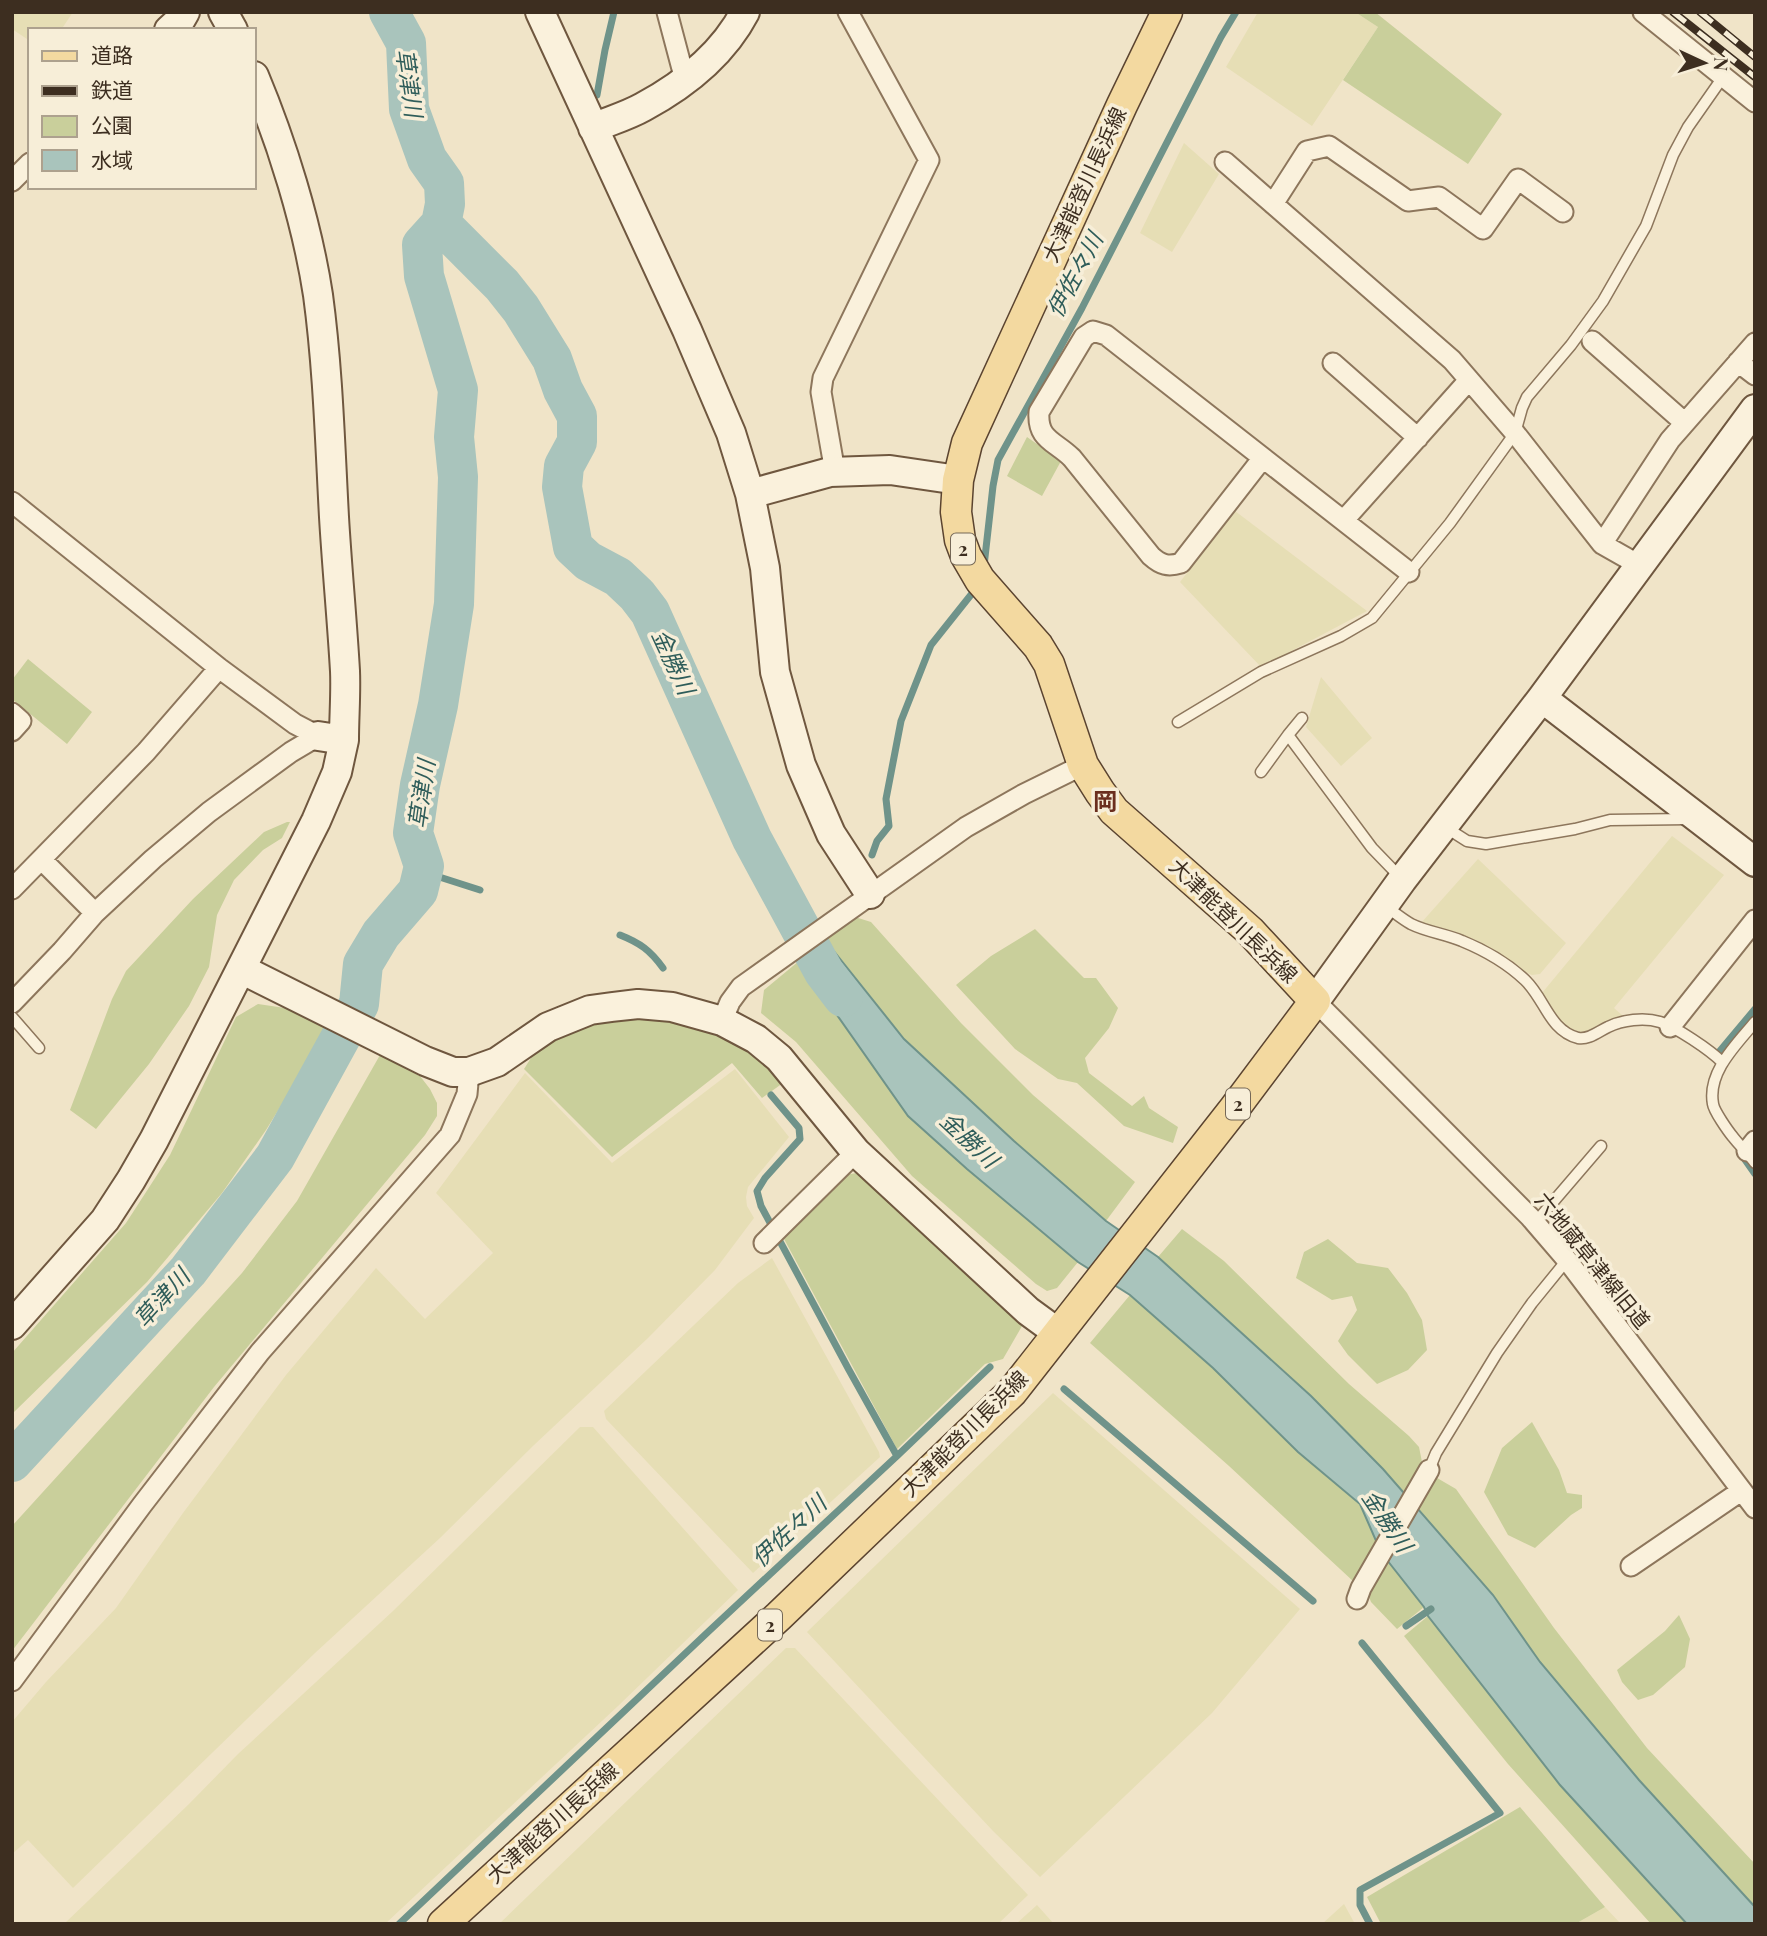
<svg xmlns="http://www.w3.org/2000/svg" width="1767" height="1936" font-family="'Playfair Display','Noto Sans JP',serif">
<style>
.farmland{fill:#e6deb5}
.green{fill:#c9cf9b}
.water{fill:#a9c4bc;stroke:#6f938a;stroke-width:2}
.lines{fill:none;stroke-linecap:round;stroke-linejoin:round}
.stream{stroke:#6f938a;stroke-width:7}
.river{stroke:#a9c4bc;stroke-width:40}
.lane-casing{stroke:#8d765c;stroke-width:13}
.street-casing{stroke:#8d765c;stroke-width:23}
.secondary-casing{stroke:#6f573f;stroke-width:32}
.primary-casing{stroke:#5b4430;stroke-width:33}
.lane{stroke:#faf1dc;stroke-width:10}
.street{stroke:#faf1dc;stroke-width:19}
.secondary{stroke:#faf1dc;stroke-width:28}
.primary{stroke:#f3d9a0;stroke-width:30}
.rail-casing{stroke:#3d2e20;stroke-width:8}
.rail{stroke:#f7eed8;stroke-width:5;stroke-dasharray:16;stroke-linecap:butt}
.labels{text-anchor:middle;stroke-width:7;stroke-linejoin:round;paint-order:stroke}
.shield{fill:#f7eed8;stroke:#756857;stroke-width:2}
.shield-label{font-size:19px;font-weight:bold;fill:#3d2e20}
.street-label{font-size:21px;fill:#3d2e20;stroke:#f7eed8}
.water-label{font-size:23px;font-style:italic;fill:#2f5d5a;stroke:#f7eed8}
.quarter-label{font-size:24px;font-weight:bold;fill:#6b2e1e;stroke:#f7eed8}
</style>
<rect width="100%" height="100%" fill="#f0e4c8"/>
<!-- farmland -->
<path class="farmland" d="M 12,12 L 73,12 L 61,30 L 30,30 L 30,41 L 12,29 Z
M 1258,12 L 1355,12 L 1378,27 L 1312,126 L 1226,67 Z
M 1184,143 L 1219,174 L 1172,252 L 1140,233 Z
M 1235,511 L 1367,611 L 1261,667 L 1180,582 Z
M 1321,677 L 1372,738 L 1341,766 L 1306,727 Z
M 1672,836 L 1724,875 L 1614,1008 L 1623,1016 L 1588,1032 L 1578,1032 L 1565,1026 L 1554,1016 L 1542,993 Z
M 1478,859 L 1566,943 L 1540,974 L 1532,975 L 1522,971 L 1461,936 L 1421,923 Z
M 735,1069 L 789,1137 L 748,1187 L 746,1197 L 747,1206 L 754,1218 L 715,1270 L 648,1338 L 534,1445 L 440,1538 L 315,1653 L 73,1888 L 28,1840 L 12,1854 L 12,1722 L 46,1682 L 116,1608 L 183,1513 L 286,1375 L 376,1268 L 425,1319 L 493,1253 L 436,1193 L 525,1073 L 612,1163 Z
M 772,1258 L 879,1452 L 880,1457 L 753,1573 L 606,1419 L 604,1411 L 738,1283 Z
M 1053,1393 L 1300,1609 L 1212,1713 L 1040,1877 L 993,1831 L 807,1632 Z
M 580,1427 L 593,1427 L 738,1590 L 618,1706 L 385,1924 L 64,1924 L 189,1804 L 238,1754 L 393,1611 Z
M 786,1648 L 795,1648 L 1028,1895 L 998,1924 L 499,1924 Z
M 1344,1904 L 1355,1924 L 1322,1924 Z
M 1037,1905 L 1054,1924 L 1016,1924 Z
M 1605,1907 L 1621,1924 L 1544,1924 L 1550,1922 L 1577,1923 Z"/>
<!-- green -->
<path class="green" d="M 1355,12 L 1375,12 L 1502,114 L 1468,164 L 1343,80 L 1378,27 Z
M 1027,437 L 1061,461 L 1042,496 L 1007,476 Z
M 28,659 L 92,712 L 67,744 L 12,699 L 12,680 Z
M 287,822 L 290,822 L 282,838 L 263,850 L 234,880 L 217,915 L 209,967 L 189,1006 L 149,1064 L 96,1129 L 70,1110 L 112,999 L 126,971 L 193,899 L 264,832 Z
M 855,917 L 871,922 L 961,1023 L 1033,1095 L 1135,1182 L 1106,1221 L 1014,1141 L 904,1039 L 825,940 Z
M 1035,929 L 1084,978 L 1096,978 L 1118,1008 L 1109,1028 L 1085,1058 L 1089,1073 L 1132,1106 L 1144,1096 L 1149,1108 L 1178,1127 L 1173,1143 L 1124,1126 L 1077,1083 L 1058,1079 L 1015,1049 L 956,985 L 991,956 Z
M 799,961 L 908,1116 L 967,1169 L 1078,1262 L 1057,1288 L 1047,1291 L 1036,1284 L 912,1176 L 796,1042 L 761,1013 L 764,990 Z
M 258,1004 L 285,1008 L 327,1028 L 309,1060 L 266,1130 L 222,1193 L 147,1282 L 12,1414 L 12,1353 L 126,1223 L 170,1155 L 236,1017 Z
M 633,1018 C 680,1019 728,1031 764,1064 C 771,1070 778,1076 783,1083 L 762,1098 L 732,1063 L 612,1157 L 524,1069 C 528,1063 532,1055 538,1051 C 565,1030 600,1021 633,1018 Z
M 380,1055 L 420,1076 L 430,1089 L 437,1103 L 437,1116 L 425,1135 L 214,1387 L 12,1651 L 12,1526 L 242,1273 L 297,1201 Z
M 857,1173 L 1019,1321 L 1022,1326 L 1003,1359 L 985,1364 L 897,1449 L 783,1237 L 844,1175 Z
M 1182,1229 L 1224,1261 L 1349,1384 L 1409,1436 L 1419,1447 L 1422,1462 L 1404,1494 L 1311,1396 L 1158,1257 Z
M 1328,1239 L 1357,1263 L 1388,1268 L 1407,1293 L 1422,1320 L 1427,1350 L 1408,1370 L 1377,1384 L 1348,1355 L 1338,1341 L 1357,1310 L 1352,1296 L 1332,1300 L 1296,1278 L 1304,1252 Z
M 1130,1295 L 1213,1368 L 1298,1452 L 1360,1504 L 1377,1543 L 1354,1582 L 1229,1466 L 1090,1343 Z
M 1532,1422 L 1559,1470 L 1567,1493 L 1582,1495 L 1582,1508 L 1571,1515 L 1535,1548 L 1508,1535 L 1484,1492 L 1502,1448 Z
M 1432,1475 L 1456,1489 L 1554,1628 L 1647,1748 L 1755,1864 L 1755,1907 L 1639,1780 L 1540,1662 L 1493,1595 L 1417,1510 Z
M 1387,1560 L 1424,1607 L 1397,1629 L 1371,1602 L 1368,1594 Z
M 1679,1615 L 1690,1639 L 1685,1667 L 1653,1695 L 1638,1700 L 1622,1682 L 1617,1670 L 1665,1631 Z
M 1428,1616 L 1560,1785 L 1687,1924 L 1651,1924 L 1508,1764 L 1404,1636 Z
M 1520,1807 L 1605,1907 L 1577,1923 L 1381,1924 L 1367,1897 Z"/>
<!-- water -->
<path class="water" d="M 825,940 L 904,1039 L 1014,1141 L 1106,1221 L 1158,1257 L 1311,1396 L 1383,1469 L 1493,1595 L 1540,1662 L 1639,1780 L 1755,1907 L 1755,1924 L 1687,1924 L 1560,1785 L 1428,1616 L 1424,1607 L 1387,1560 L 1377,1543 L 1360,1504 L 1298,1452 L 1213,1368 L 1130,1295 L 1078,1262 L 967,1169 L 908,1116 L 799,961 Z"/>
<g class="lines">
<!-- stream -->
<path class="stream" d="M 597,95 L 605,50 L 614,12
M 984,566 L 993,486 L 998,460 L 1082,308 L 1221,37 L 1236,12
M 872,855 L 877,841 L 889,826 L 886,799 L 901,721 L 931,645 L 974,591
M 424,866 L 430,874 L 480,890
M 620,935 C 640,943 650,950 663,968
M 1719,1052 L 1755,1009
M 1741,1154 L 1755,1174
M 1064,1389 L 1313,1601
M 897,1456 L 990,1367
M 1406,1626 L 1431,1609
M 1362,1643 L 1500,1813 L 1360,1890 L 1360,1905 L 1370,1924
M 399,1924 L 709,1631 L 897,1456 L 849,1370 L 761,1206 L 757,1191 L 765,1178 L 800,1139 L 799,1128 L 771,1095"/>
<!-- river -->
<path class="river" d="M 441,224 L 502,285 L 521,309 L 552,359 L 563,390 L 577,416 L 577,442 L 564,466 L 562,487 L 573,547 L 588,561 L 618,577 L 637,595 L 650,612 L 752,839 L 824,972 L 843,997
M 12,1462 L 188,1271 L 275,1157 L 359,1004 L 363,964 L 381,934 L 418,891 L 424,866 L 413,833 L 420,785 L 438,705 L 454,604 L 458,477 L 454,437 L 458,390 L 424,276 L 422,245 L 441,224 L 445,204 L 444,183 L 427,159 L 409,109 L 406,43 L 389,12"/>
<!-- lane casing -->
<g class="lane-casing">
<path id="lane" d="M 1302,718 L 1288,735 L 1372,848 L 1400,877
M 1178,722 L 1261,672 L 1341,636 L 1372,618 L 1450,523 L 1515,433 L 1522,408 L 1527,397 L 1571,345 L 1603,301 L 1646,226 L 1673,155 L 1688,127 L 1723,77
M 1261,772 L 1288,735
M 1445,827 L 1467,841 L 1486,844 L 1575,829 L 1610,820 L 1689,819
M 1385,906 C 1394,912 1402,919 1411,924 C 1427,932 1446,934 1462,941 C 1484,950 1508,964 1525,980 C 1545,999 1549,1030 1578,1038 C 1589,1040 1599,1031 1608,1027 C 1622,1020 1644,1017 1660,1022 C 1676,1027 1710,1050 1722,1062
M 12,1017 L 39,1048
M 1755,1022 C 1737,1044 1707,1072 1713,1104 C 1714,1111 1728,1131 1733,1137 C 1740,1146 1748,1153 1755,1163
M 1535,1223 L 1601,1146
M 1429,1470 L 1436,1453 L 1497,1353 L 1532,1303 L 1567,1260"/>
</g>
<!-- street casing -->
<g class="street-casing">
<path id="street" d="M 667,12 L 685,80
M 1643,12 L 1755,102
M 1225,162 L 1452,360 L 1515,433 L 1602,544 L 1639,565
M 12,181 L 30,163
M 1273,204 L 1307,151 L 1329,146 L 1408,201 L 1439,197 L 1483,229 L 1518,179 L 1563,212
M 1592,341 L 1685,423
M 1738,362 L 1755,375
M 1333,363 L 1418,438
M 1262,459 L 1181,563 C 1168,567 1161,565 1151,556 L 1072,458 C 1055,441 1037,440 1039,412 L 1084,337 L 1093,331 L 1106,335 L 1409,572
M 835,472 L 821,392 L 823,378 L 929,160 L 848,12
M 12,502 L 219,668 L 295,724 L 318,736
M 1344,520 L 1469,380
M 1602,544 L 1670,440 L 1755,343
M 12,713 L 21,721 L 12,731
M 42,860 L 95,913
M 12,889 L 146,752 L 219,668
M 1315,1001 L 1530,1217 L 1567,1260 L 1755,1508
M 12,1003 L 62,951 L 95,913 L 153,859 L 209,812 L 291,752 L 318,736
M 722,1021 L 730,1002 L 741,987 L 966,827 L 1024,794 L 1083,765
M 1670,1027 L 1755,920
M 1747,1151 L 1755,1141
M 764,1243 L 856,1152
M 1631,1566 L 1741,1491
M 1357,1599 L 1361,1588 L 1429,1470
M 12,1681 L 142,1505 L 260,1352 L 450,1135 L 467,1094 L 469,1072"/>
</g>
<!-- secondary casing -->
<g class="secondary-casing">
<path id="secondary" d="M 223,12 L 233,30
M 540,12 L 687,330 L 731,433 L 750,494 L 765,568 L 775,672 L 801,765 L 831,834 L 870,894
M 169,30 L 181,19 L 185,12
M 254,76 C 282,143 307,223 318,295 C 328,369 330,443 334,517 C 337,568 342,619 345,671 C 346,693 344,717 344,740 L 318,736
M 593,128 C 609,121 627,116 643,107 C 684,85 723,54 745,12
M 750,494 L 830,472 L 890,470 L 958,480
M 1542,698 L 1755,862
M 241,969 L 425,1061 L 453,1072 L 469,1072 L 497,1062 L 548,1027 L 590,1010 L 612,1007 L 638,1004 L 672,1007 L 722,1021 L 756,1039 L 779,1058 L 856,1152 L 1028,1311 L 1058,1333
M 1315,1001 L 1402,880 L 1542,698 L 1755,409
M 12,1325 L 105,1220 L 131,1180 L 154,1140 L 316,821 L 337,772 L 344,740"/>
</g>
<!-- primary casing -->
<g class="primary-casing">
<path id="primary" d="M 443,1924 L 779,1616 L 1012,1392 L 1234,1109 L 1315,1001 L 1250,931 L 1114,811 L 1100,792 L 1083,765 L 1049,664 L 1038,646 L 980,580 L 966,556 L 960,540 L 956,512 L 958,480 L 967,443 L 1122,105 L 1167,12"/>
</g>
<!-- lane -->
<use href="#lane" class="lane"/>
<!-- street -->
<use href="#street" class="street"/>
<!-- secondary -->
<use href="#secondary" class="secondary"/>
<!-- primary -->
<use href="#primary" class="primary"/>
<!-- rail casing -->
<g class="rail-casing">
<path id="rail" d="M 1673,12 L 1755,77
M 1700,12 L 1755,57"/>
</g>
<!-- rail -->
<use href="#rail" class="rail"/>
</g>
<g class="labels">
<!-- shield labels -->
<g class="shield">
<rect x="951" y="533.5" width="24" height="31" rx="5"/>
<rect x="1226" y="1088.5" width="24" height="31" rx="5"/>
<rect x="758" y="1609.5" width="24" height="31" rx="5"/>
</g>
<g class="shield-label">
<text x="963" y="556">2</text>
<text x="1238" y="1111">2</text>
<text x="770" y="1632">2</text>
</g>
<!-- street labels -->
<g class="street-label">
<text transform="translate(1085 185) rotate(-65)" y="7">大津能登川長浜線</text>
<text transform="translate(1233 921) rotate(44)" y="7">大津能登川長浜線</text>
<text transform="translate(1592 1261) rotate(51)" y="7">六地蔵草津線旧道</text>
<text transform="translate(965 1434) rotate(-45)" y="7">大津能登川長浜線</text>
<text transform="translate(553 1823) rotate(-42)" y="7">大津能登川長浜線</text>
</g>
<!-- water labels -->
<g class="water-label">
<text transform="translate(409 83) rotate(82)" y="8">草津川</text>
<text transform="translate(1075 275) rotate(-62)" y="8">伊佐々川</text>
<text transform="translate(673 662) rotate(65)" y="8">金勝川</text>
<text transform="translate(422 794) rotate(-82)" y="8">草津川</text>
<text transform="translate(969 1140) rotate(43)" y="8">金勝川</text>
<text transform="translate(162 1298) rotate(-48)" y="8">草津川</text>
<text transform="translate(1387 1521) rotate(56)" y="8">金勝川</text>
<text transform="translate(789 1531) rotate(-43)" y="8">伊佐々川</text>
</g>
<!-- quarter labels -->
<g class="quarter-label">
<text x="1105" y="810">岡</text>
</g>
</g>
<!-- border -->
<rect width="1767" height="1936" fill="none" stroke="#3d2e20" stroke-width="28"/>
<!-- legend -->
<rect x="28" y="28" width="228" height="161" fill="#f7eed8" stroke="#ada18e" stroke-width="2"/>
<rect x="42" y="51" width="35" height="10" fill="#f3d9a0" stroke="#ada18e" stroke-width="2"/>
<text x="91" y="63" font-size="21" fill="#3d2e20">道路</text>
<rect x="42" y="86" width="35" height="10" fill="#3d2e20" stroke="#ada18e" stroke-width="2"/>
<text x="91" y="98" font-size="21" fill="#3d2e20">鉄道</text>
<rect x="42" y="116" width="35" height="21" fill="#c9cf9b" stroke="#ada18e" stroke-width="2"/>
<text x="91" y="133" font-size="21" fill="#3d2e20">公園</text>
<rect x="42" y="150" width="35" height="21" fill="#a9c4bc" stroke="#ada18e" stroke-width="2"/>
<text x="91" y="168" font-size="21" fill="#3d2e20">水域</text>
<!-- north arrow -->
<g transform="translate(1704 63) rotate(94)" stroke="#f7eed8" stroke-width="5" paint-order="stroke">
<path d="M0-5L12 26L0 18L-12 26Z" fill="#3d2e20"/>
<text y="-10" font-size="19" font-weight="bold" text-anchor="middle" fill="#3d2e20">N</text>
</g>
</svg>
